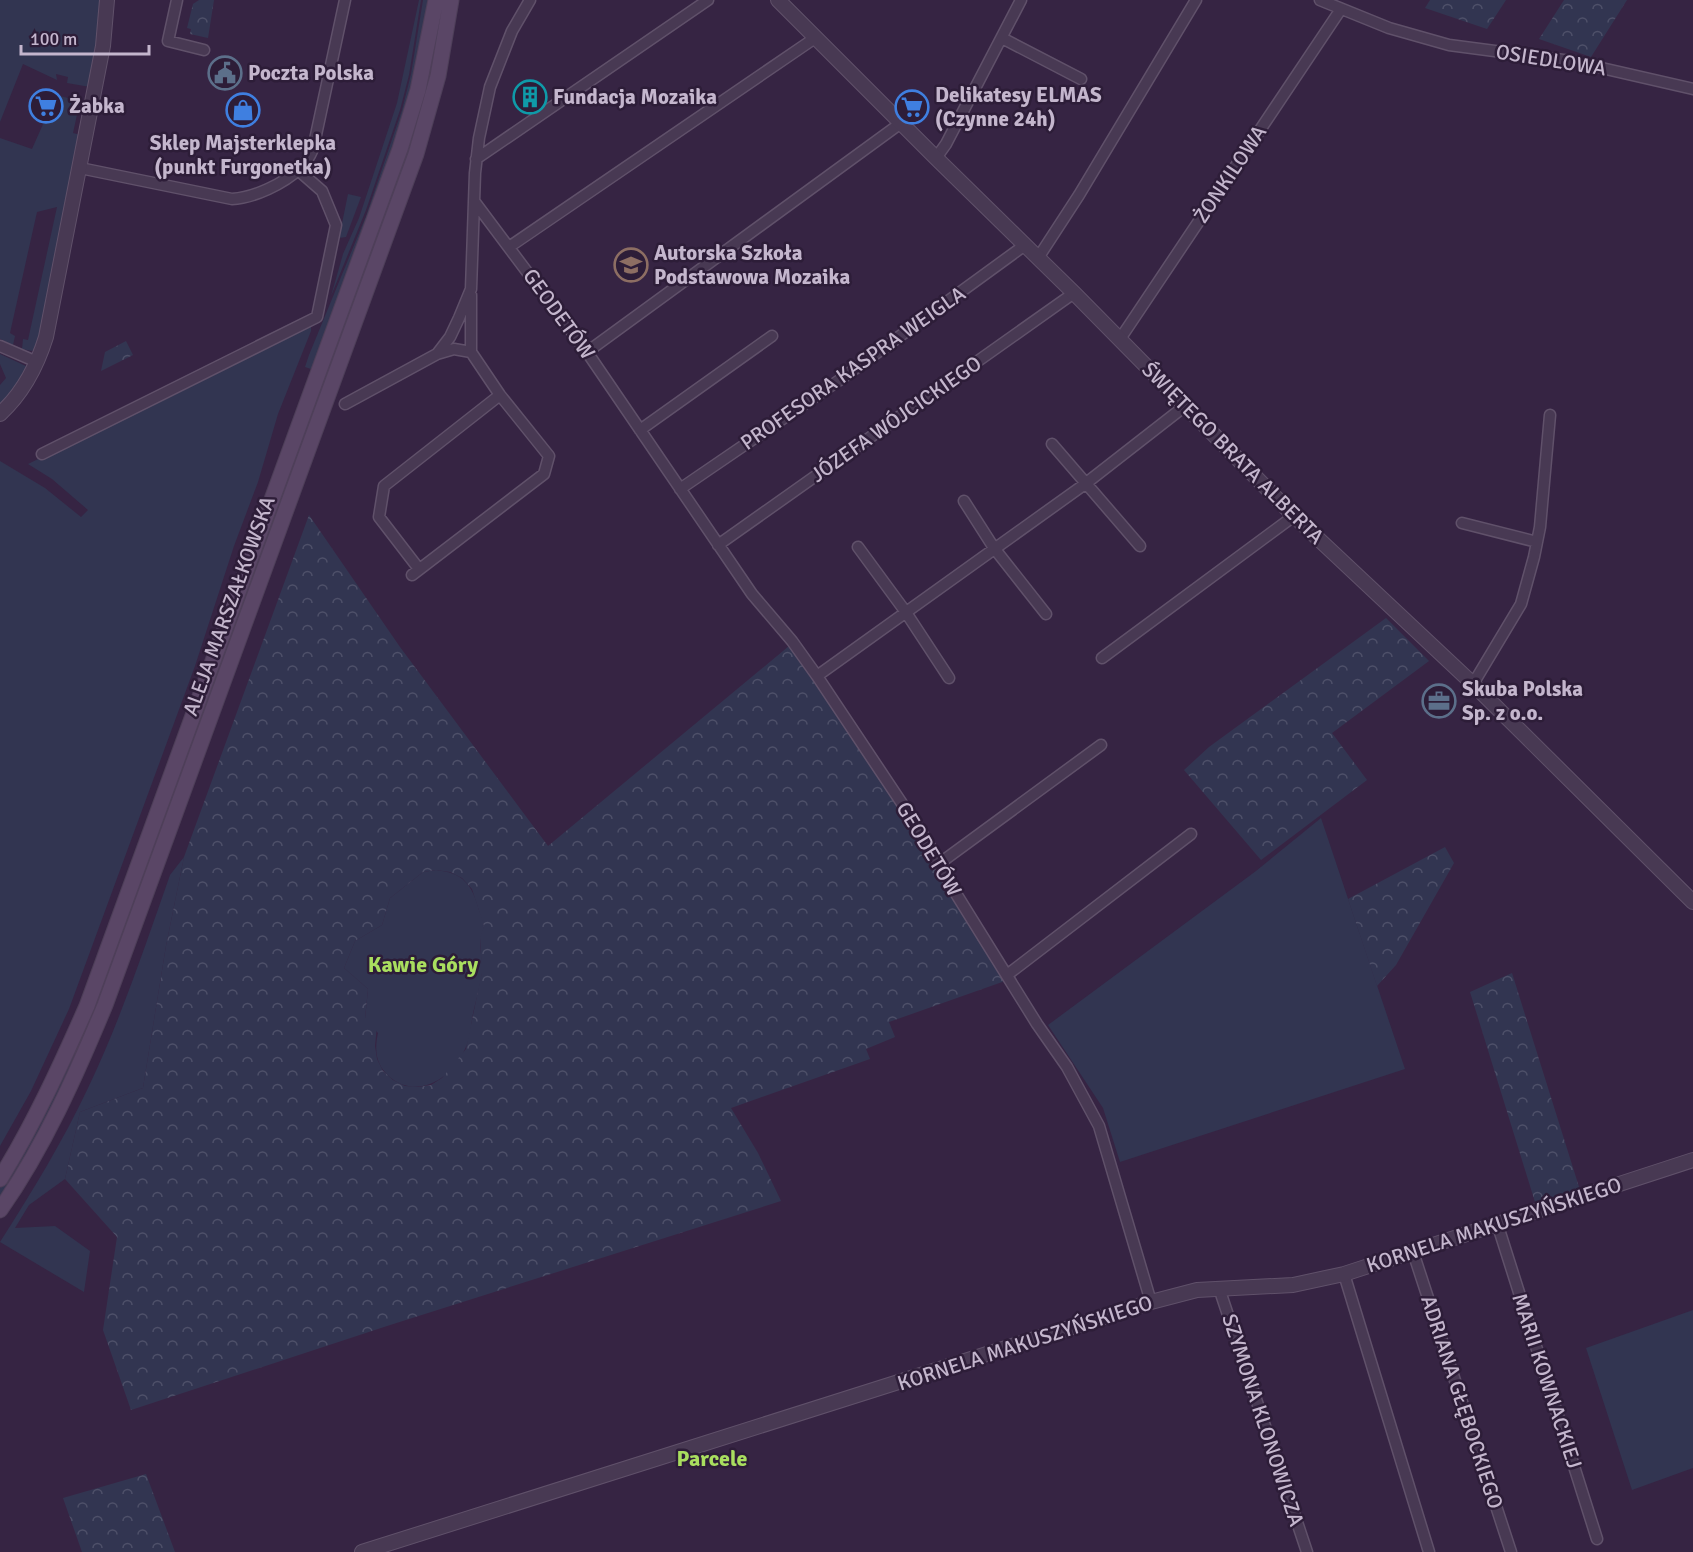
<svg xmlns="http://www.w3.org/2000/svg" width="1693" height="1552" font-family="Signika,sans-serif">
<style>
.green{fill:#323551}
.forest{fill:url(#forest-crowns);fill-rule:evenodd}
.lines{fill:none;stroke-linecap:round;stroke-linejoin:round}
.minor-casing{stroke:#60516a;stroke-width:13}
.tertiary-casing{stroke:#60516a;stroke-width:16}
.secondary-casing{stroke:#4e3f59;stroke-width:17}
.minor{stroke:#483953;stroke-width:10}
.tertiary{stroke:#483953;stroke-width:14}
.secondary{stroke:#5a4666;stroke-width:15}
.labels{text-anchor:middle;stroke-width:5;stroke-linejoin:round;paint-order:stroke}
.street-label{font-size:21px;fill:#c4b6cd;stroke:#2d1d38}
.poi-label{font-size:21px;font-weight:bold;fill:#c4b6cd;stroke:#2d1d38;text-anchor:start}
.neighbourhood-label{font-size:22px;font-weight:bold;fill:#a9de5f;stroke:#2d1d38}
</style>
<defs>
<pattern id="forest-crowns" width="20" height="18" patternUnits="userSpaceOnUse" patternTransform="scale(1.5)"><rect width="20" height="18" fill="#323551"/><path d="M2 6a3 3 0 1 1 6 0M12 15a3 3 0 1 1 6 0" fill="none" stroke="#4e5069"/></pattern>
</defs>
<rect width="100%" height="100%" fill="#362443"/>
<!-- green -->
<path class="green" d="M 0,0 L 102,0 L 101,21 L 90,87 L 67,83 L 68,77 L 56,74 L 57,80 L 23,64 L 0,122 Z
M 419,0 L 421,0 L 409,75 L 400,110 L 366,210 L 331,296 L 343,254 L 359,218 L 397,103 Z
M 423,0 L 428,0 L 417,64 L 403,126 L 314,370 L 305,367 L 309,355 L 366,216 L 402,110 L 411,74 Z
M 441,0 L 446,0 L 426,107 L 331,377 L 324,374 Z
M 56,95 L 80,101 L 73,133 L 81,135 L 44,319 L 37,347 L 32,351 L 22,349 L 23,339 L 28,340 L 57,207 L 37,212 L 10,333 L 15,336 L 13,345 L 0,339 L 0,138 L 32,149 Z
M 348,194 L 361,197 L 346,237 L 339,238 Z
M 311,325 L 311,331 L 278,414 L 258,482 L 234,546 L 195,666 L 69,1009 L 31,1091 L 0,1146 L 0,461 L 45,488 L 81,517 L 88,510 L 52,479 L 28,464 Z
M 0,354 L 26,366 L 27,369 L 0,408 L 0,385 L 6,378 L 0,364 Z
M 322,379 L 329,381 L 108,985 L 55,1107 L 0,1203 L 0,1188 L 35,1128 Z
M 1321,818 L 1405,1069 L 1120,1162 L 1103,1108 L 1048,1025 L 1256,871 Z
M 184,857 L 166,946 L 143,1088 L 80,1112 L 65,1179 L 29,1205 L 15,1228 L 55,1226 L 90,1251 L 84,1292 L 0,1242 C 32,1192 63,1141 88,1088 C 121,1019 145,946 170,875 Z
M 436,870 C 463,873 472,884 479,910 C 481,915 484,922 484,927 C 483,932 480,936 480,941 C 480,951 483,962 482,973 C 480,985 477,997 474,1009 C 471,1021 471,1038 465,1049 C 453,1077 419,1100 391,1078 C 376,1066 374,1051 378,1033 L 365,1019 L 368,989 L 344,968 L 355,941 L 382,925 L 390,898 L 423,872 Z
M 1693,1310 L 1693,1468 L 1632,1490 L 1586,1348 Z"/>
<!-- forest -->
<path class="forest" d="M 199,0 L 214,0 L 208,38 L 190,34 L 191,29 L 187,28 L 193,4 Z
M 1430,0 L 1506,0 L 1487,29 L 1425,8 Z
M 1564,0 L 1627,0 L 1591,57 L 1539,39 Z
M 126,341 L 133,355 L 101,371 L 105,352 Z
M 309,515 L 400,647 L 548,846 L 789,646 L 903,810 L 1005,981 L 889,1022 L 895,1037 L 866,1049 L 870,1059 L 731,1108 L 758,1153 L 781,1201 L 387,1326 L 131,1410 L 103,1330 L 117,1237 L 65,1179 L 80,1112 L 143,1088 L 166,946 L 184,857 ZM 436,870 L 450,872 L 462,878 L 472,889 L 484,926 L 480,937 L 482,972 L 466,1049 L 442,1078 L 431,1085 L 418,1087 L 405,1086 L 393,1080 L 383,1071 L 377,1059 L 375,1046 L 377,1024 L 365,1018 L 368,989 L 344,968 L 355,941 L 382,925 L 390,898 L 423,872 Z
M 1386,618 L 1429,661 L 1332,733 L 1367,780 L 1261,860 L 1184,770 L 1209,747 Z
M 1445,847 L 1454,863 L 1396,965 L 1377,986 L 1348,899 Z
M 1512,973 L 1580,1190 L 1535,1202 L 1470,992 Z
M 146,1474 L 175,1552 L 82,1552 L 63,1498 Z"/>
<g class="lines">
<!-- minor casing -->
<g class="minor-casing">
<path id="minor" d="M 177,0 L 168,41 L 204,50
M 1320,0 L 1389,28 L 1449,45 L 1571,61 L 1693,89
M 1002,38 L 1081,79
M 936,158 L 946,144 L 1021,0
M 476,159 L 708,0
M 80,168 L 232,199 C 253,198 284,184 300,168 C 306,163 310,156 313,149 L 345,0
M 474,201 L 587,352 L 752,594 L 792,641 L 817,676 L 927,841 L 950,884 L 1037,1024 L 1067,1067 L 1099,1126 L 1151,1302
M 509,247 L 815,38
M 1038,258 L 1079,195 L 1196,0
M 1120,339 L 1341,9
M 0,346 L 37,362
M 587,352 L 901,123
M 437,354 L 454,349 L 471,352
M 345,404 L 437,354 L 450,337 L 459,318 L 471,289 L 475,173 L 479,138 L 490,87 L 512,31 L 530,0
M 640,430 L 772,336
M 1052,444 L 1140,546
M 42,454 L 317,317 L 336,225 L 322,191 L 298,170
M 680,489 L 841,379 L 1025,245
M 964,501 L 994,548 L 1046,614
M 1462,523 L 1537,542
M 718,545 L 1074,293
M 858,547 L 905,611 L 949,678
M 419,569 L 379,517 L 384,486 L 500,395
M 412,575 L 544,474 L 549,456 L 500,395 L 471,352 L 471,295
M 1102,658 L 1294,516
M 817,676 L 1085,484 L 1185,406
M 1473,684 L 1521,604 L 1534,557 L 1540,527 L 1550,415
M 940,863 L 1101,745
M 1007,975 L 1191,834
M 1497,1223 L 1597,1539
M 1413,1252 L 1511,1552
M 1344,1274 L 1429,1552
M 1219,1288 L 1307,1552"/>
</g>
<!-- tertiary casing -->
<g class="tertiary-casing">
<path id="tertiary" d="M 778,0 L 936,158 L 1074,293 L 1294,516 L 1473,684 L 1693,902
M 0,414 C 23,393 37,366 46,337 L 103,46 L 107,0
M 362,1552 L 1151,1302 L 1197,1290 L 1293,1285 L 1344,1274 L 1693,1160"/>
</g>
<!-- secondary casing -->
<g class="secondary-casing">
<path id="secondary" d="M 0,1179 C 34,1124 61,1065 87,1006 L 400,149 L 418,90 L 436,0
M 0,1210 C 44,1147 76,1075 105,1005 L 416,154 L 438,76 L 451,0"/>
</g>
<!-- minor -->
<use href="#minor" class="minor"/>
<!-- tertiary -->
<use href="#tertiary" class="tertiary"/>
<!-- secondary -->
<use href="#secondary" class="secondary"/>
</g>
<!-- icons -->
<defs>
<g id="civic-ring" transform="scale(1.725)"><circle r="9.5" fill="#2d1d38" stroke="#5c6f8a" stroke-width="1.5"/><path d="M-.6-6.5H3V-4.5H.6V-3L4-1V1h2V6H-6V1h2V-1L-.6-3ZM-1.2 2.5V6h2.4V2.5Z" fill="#5c6f8a"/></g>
<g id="building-ring" transform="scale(1.725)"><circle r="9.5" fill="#2d1d38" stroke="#0f9aa8" stroke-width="1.5"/><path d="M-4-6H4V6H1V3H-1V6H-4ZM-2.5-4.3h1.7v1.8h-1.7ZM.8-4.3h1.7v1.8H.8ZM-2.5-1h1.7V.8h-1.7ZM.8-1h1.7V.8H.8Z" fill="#0f9aa8"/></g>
<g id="supermarket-ring" transform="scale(1.725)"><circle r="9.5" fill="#2d1d38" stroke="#3f7fe0" stroke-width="1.5"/><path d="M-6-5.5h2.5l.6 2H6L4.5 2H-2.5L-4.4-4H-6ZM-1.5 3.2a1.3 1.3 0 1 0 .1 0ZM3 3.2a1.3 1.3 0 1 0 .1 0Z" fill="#3f7fe0"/></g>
<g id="shop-ring" transform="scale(1.725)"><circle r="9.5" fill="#2d1d38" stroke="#3f7fe0" stroke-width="1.5"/><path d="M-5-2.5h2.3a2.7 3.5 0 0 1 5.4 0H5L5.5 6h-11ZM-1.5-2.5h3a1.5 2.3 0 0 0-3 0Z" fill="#3f7fe0"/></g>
<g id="school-ring" transform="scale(1.725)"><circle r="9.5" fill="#2d1d38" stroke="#8d6e63" stroke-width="1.5"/><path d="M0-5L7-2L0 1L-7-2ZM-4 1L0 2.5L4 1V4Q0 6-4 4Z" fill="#8d6e63"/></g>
<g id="office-ring" transform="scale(1.725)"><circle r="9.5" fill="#2d1d38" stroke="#5c6f8a" stroke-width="1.5"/><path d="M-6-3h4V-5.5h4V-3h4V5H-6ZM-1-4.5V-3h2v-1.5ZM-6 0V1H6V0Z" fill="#5c6f8a"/></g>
</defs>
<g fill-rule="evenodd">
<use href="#civic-ring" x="225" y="73"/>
<use href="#building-ring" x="530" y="97"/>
<use href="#supermarket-ring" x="46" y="106"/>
<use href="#supermarket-ring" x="912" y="107"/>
<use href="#shop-ring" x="243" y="110"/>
<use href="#school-ring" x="631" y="265"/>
<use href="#office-ring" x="1439" y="701"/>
</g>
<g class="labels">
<!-- street labels -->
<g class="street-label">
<text transform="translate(1551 60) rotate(9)" y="7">OSIEDLOWA</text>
<text transform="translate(1230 174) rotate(-56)" y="7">ŻONKILOWA</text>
<text transform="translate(559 314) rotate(54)" y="7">GEODETÓW</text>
<text transform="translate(853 368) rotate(-35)" y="7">PROFESORA KASPRA WEIGLA</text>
<text transform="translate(896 419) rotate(-35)" y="7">JÓZEFA WÓJCICKIEGO</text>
<text transform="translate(1233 453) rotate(45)" y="7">ŚWIĘTEGO BRATA ALBERTA</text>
<text transform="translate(229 606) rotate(-70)" y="7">ALEJA MARSZAŁKOWSKA</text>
<text transform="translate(929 849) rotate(59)" y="7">GEODETÓW</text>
<text transform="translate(1494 1225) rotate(-18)" y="7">KORNELA MAKUSZYŃSKIEGO</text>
<text transform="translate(1025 1343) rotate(-18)" y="7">KORNELA MAKUSZYŃSKIEGO</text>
<text transform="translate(1547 1381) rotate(72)" y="7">MARII KOWNACKIEJ</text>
<text transform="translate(1462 1402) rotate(72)" y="7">ADRIANA GŁĘBOCKIEGO</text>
<text transform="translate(1263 1420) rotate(72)" y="7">SZYMONA KLONOWICZA</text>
</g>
<!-- poi labels -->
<g class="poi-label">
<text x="248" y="80">Poczta Polska</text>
<text x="935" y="102">Delikatesy ELMAS<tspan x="935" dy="24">(Czynne 24h)</tspan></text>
<text x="553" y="104">Fundacja Mozaika</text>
<text x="69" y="113">Żabka</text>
<text x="243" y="150" text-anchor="middle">Sklep Majsterklepka<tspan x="243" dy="24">(punkt Furgonetka)</tspan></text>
<text x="654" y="260">Autorska Szkoła<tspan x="654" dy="24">Podstawowa Mozaika</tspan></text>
<text x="1462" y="696">Skuba Polska<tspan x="1462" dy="24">Sp. z o.o.</tspan></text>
</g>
<!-- neighbourhood labels -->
<g class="neighbourhood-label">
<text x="423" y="972">Kawie Góry</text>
<text x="712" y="1466">Parcele</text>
</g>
</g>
<!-- scale -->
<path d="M21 45v9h128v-9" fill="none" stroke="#c4b6cd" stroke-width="3"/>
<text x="30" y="45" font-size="18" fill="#c4b6cd" stroke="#2d1d38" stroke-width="4.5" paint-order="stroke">100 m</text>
</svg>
